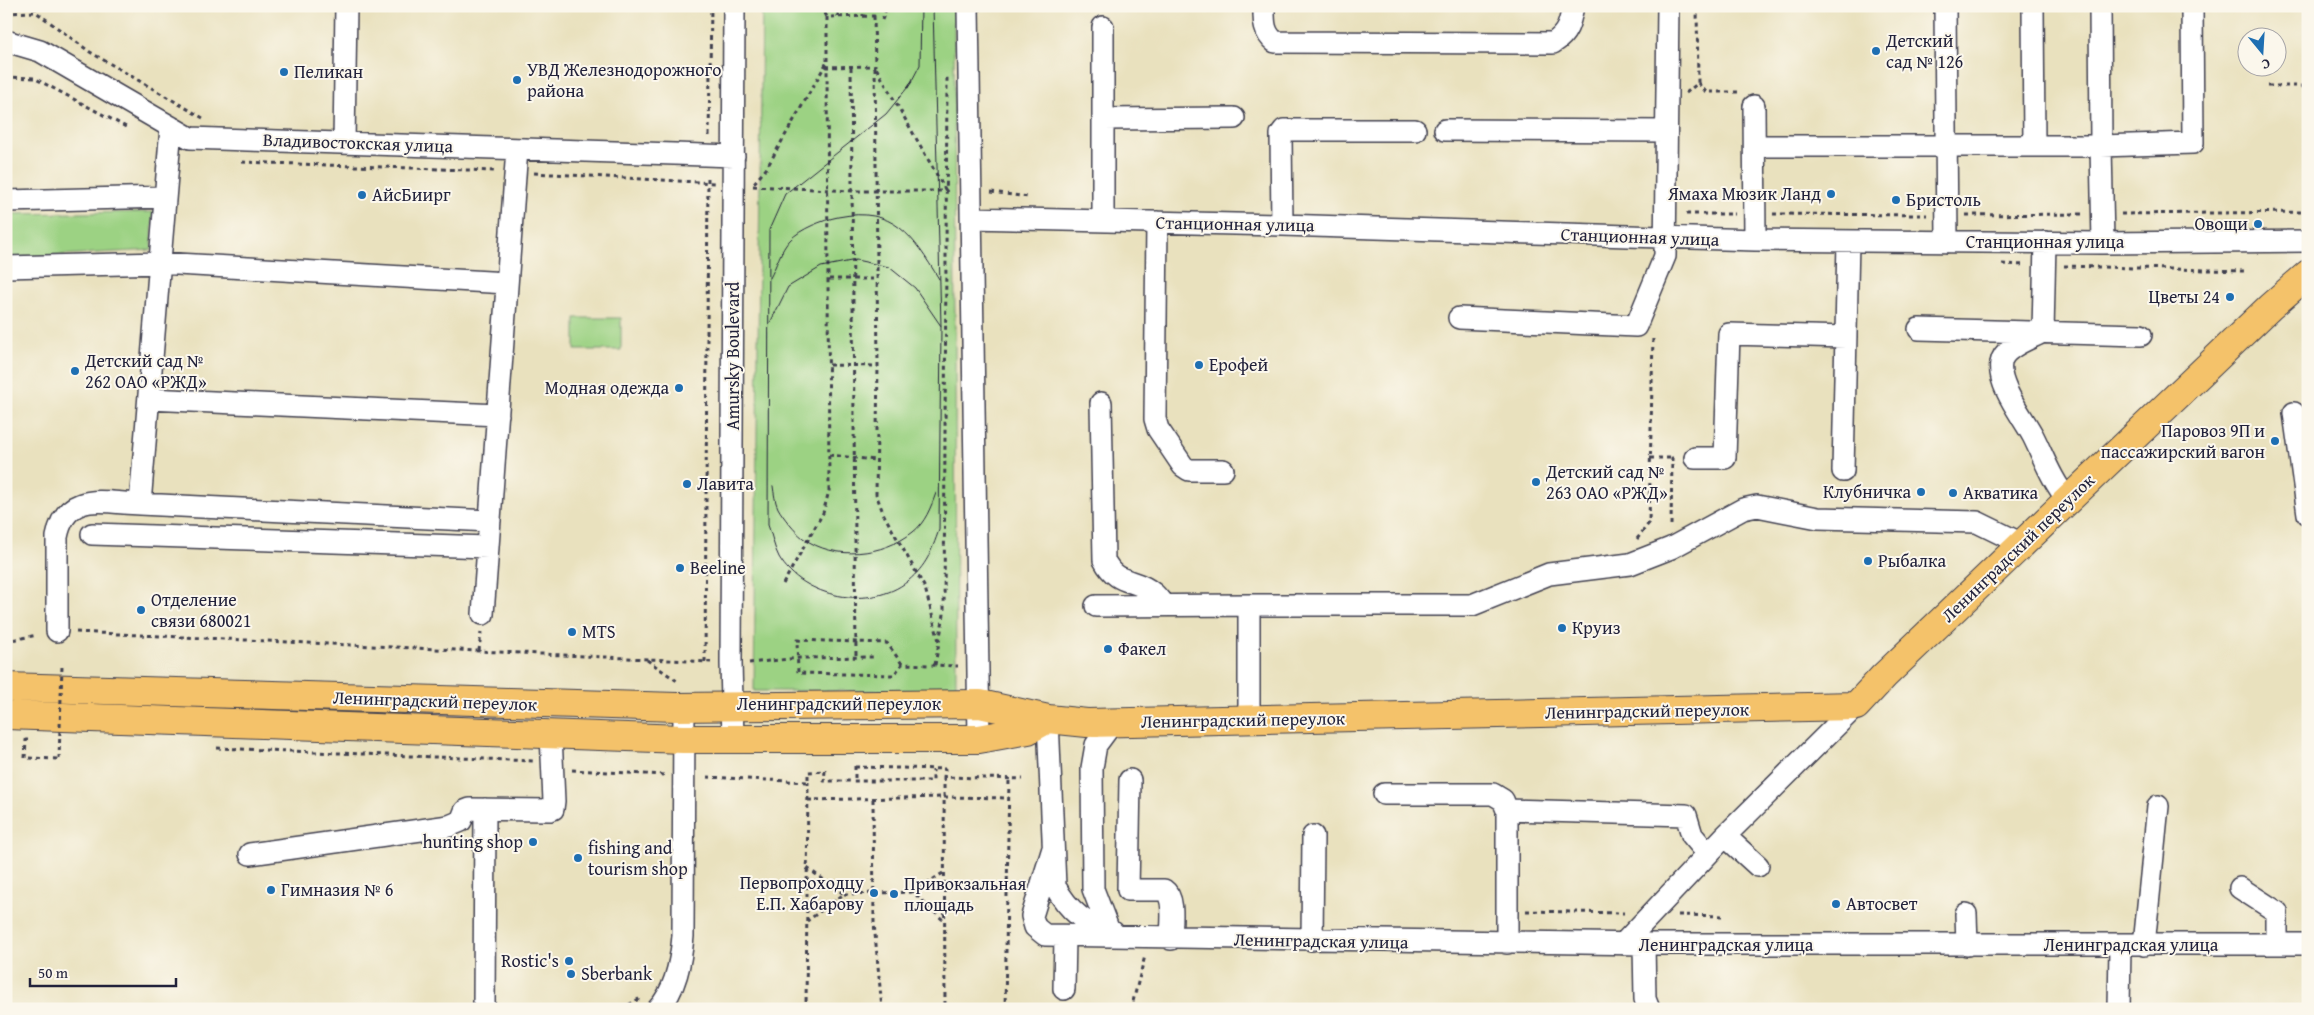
<svg xmlns="http://www.w3.org/2000/svg" width="2314" height="1015" font-family="'Gentium Book Plus',serif">
<style>
.green{fill:#9cd283;stroke:#5f7a5f}
.lines{fill:none;stroke-linecap:round;stroke-linejoin:round}
.minor-casing{stroke:#403f4f;stroke-width:24}
.major-casing{stroke:#403f4f;stroke-width:30}
.path{stroke:#403f4f;stroke-width:3;stroke-dasharray:4 4;stroke-linecap:butt}
.minor{stroke:#fff;stroke-width:21}
.major{stroke:#f4c26a;stroke-width:28}
.tram{stroke:#22223b;stroke-width:1}
.path-bridge{stroke:#403f4f;stroke-width:3;stroke-dasharray:4 4;stroke-linecap:butt}
.poi-dot{fill:#1f6fb2;stroke:#fbf7ec;stroke-width:2}
.labels{text-anchor:middle;stroke-width:4;stroke-linejoin:round;paint-order:stroke}
.poi-label{font-size:18px;fill:#22223b;stroke:#fbf7ec;text-anchor:start}
.street-label{font-size:18px;fill:#22223b;stroke:#fbf7ec}
</style>
<rect width="100%" height="100%" fill="#fbf7ec"/>
<filter id="ink" filterUnits="userSpaceOnUse"><feTurbulence type="fractalNoise" baseFrequency=".02" numOctaves="2"/><feDisplacementMap in="SourceGraphic" scale="10" xChannelSelector="R" yChannelSelector="G"/><feConvolveMatrix kernelMatrix="1 2 1 2 8 2 1 2 1" color-interpolation-filters="sRGB"/></filter>
<filter id="wash" filterUnits="userSpaceOnUse"><feTurbulence type="fractalNoise" baseFrequency=".0096" numOctaves="4" result="noise"/><feDisplacementMap in="SourceGraphic" scale="20" xChannelSelector="R" yChannelSelector="G"/><feGaussianBlur stdDeviation="1.12" result="paint"/><feColorMatrix in="noise" values="0 0 0 0 0 0 0 0 0 0 0 0 0 0 0 0 0 1.4 0 .05"/><feComposite in="paint" operator="in"/></filter>
<g filter="url(#wash)">
<rect width="100%" height="100%" fill="#e9e1be"/>
<!-- green -->
<path class="green" d="M 762,6 L 954,6 L 956,691 L 754,691 Z
M 153,212 L 152,250 L 6,258 L 6,214 Z
M 575,318 L 621,318 L 621,350 L 575,350 Z"/>
</g>
<g filter="url(#ink)">
<g class="lines">
<!-- minor casing -->
<g class="minor-casing">
<path id="minor" d="M 968,6 L 979,739
M 1264,6 C 1264,21 1263,32 1275,42 L 1553,43 C 1568,34 1570,22 1573,6
M 1945,6 L 1947,242
M 2033,6 L 2034,146
M 6,41 L 40,51 L 190,138 L 734,156
M 1754,106 L 1755,240
M 1103,119 L 1234,118
M 171,127 L 140,504 L 490,521
M 1445,130 L 1666,131
M 344,143 L 346,6
M 1755,146 L 2101,146 L 2100,6
M 6,201 L 165,197
M 972,218 L 1282,225 L 1755,240 L 2103,243 L 2308,241
M 1103,221 L 1103,27
M 1157,222 L 1155,419 L 1158,429 L 1183,466 L 1189,470 L 1223,470
M 1282,225 L 1281,134 L 1284,130 L 1415,130
M 2045,242 L 2043,332 C 2030,339 2003,347 2001,363 C 1997,385 2023,417 2033,436 C 2044,458 2052,481 2068,500
M 2103,243 L 2101,146 L 2193,143 L 2192,6
M 6,267 L 160,263 L 507,283
M 1459,318 L 1636,326 L 1665,256 L 1668,6
M 1919,329 L 2141,335
M 149,399 L 498,415
M 1101,403 L 1104,560 C 1118,587 1135,577 1153,593 C 1157,596 1160,601 1164,605
M 2294,413 L 2308,514
M 1695,458 L 1725,458 L 1729,334 L 1846,337
M 1843,471 L 1848,241
M 92,534 L 488,547 L 517,149
M 1096,606 L 1249,605
M 483,614 L 488,547
M 57,631 L 57,537 C 66,490 103,503 140,504
M 1048,719 L 1055,886 C 1067,909 1087,927 1113,932
M 1249,719 L 1249,605 L 1472,605 L 1549,574 L 1630,564 L 1671,548 L 1743,509 L 1757,506 L 1818,518 L 1977,522 L 2022,544
M 733,739 L 731,663 L 734,6
M 1130,780 L 1128,890 L 1164,890 C 1176,898 1171,926 1171,939
M 1384,794 L 1493,794 L 1503,800 L 1507,810
M 1725,836 L 1758,866
M 1053,848 L 1032,916 L 1035,927 L 1045,935 L 1644,944 L 2308,944
M 250,854 L 449,826 L 461,821 L 465,811 L 470,809 L 550,810 L 553,809 L 554,801 L 551,735
M 2240,888 L 2277,912 L 2277,944
M 1966,914 L 1967,945
M 1109,931 L 1093,889 L 1092,768 L 1096,745 L 1113,722
M 1312,940 L 1313,836
M 1507,943 L 1507,810 L 1686,815 L 1692,835 L 1708,854
M 1623,944 L 1725,836 L 1856,706
M 1644,944 L 1645,999 L 1649,1009
M 2144,945 L 2158,806
M 1064,989 L 1065,937
M 484,1009 L 485,809
M 658,1009 C 676,990 681,961 683,936 L 684,706
M 2119,1009 L 2120,946"/>
</g>
<!-- major casing -->
<g class="major-casing">
<path id="major" d="M 6,687 L 677,707 L 980,704 L 1048,719 L 1087,723 L 1856,706 L 1884,676 L 2270,307 L 2308,274
M 6,715 L 683,739 L 979,739 L 1028,730 L 1048,719"/>
</g>
<!-- path -->
<path class="path" d="M 35,6 L 36,12
M 821,6 L 827,17
M 863,6 L 863,16
M 6,13 L 36,12 L 90,52 L 203,118
M 874,16 L 875,66 L 827,67 L 827,17 Z
M 838,17 L 838,6
M 882,20 L 887,6
M 851,67 L 856,657
M 6,77 L 34,78 L 128,128
M 1698,83 L 1706,92 L 1740,92
M 2268,86 L 2301,86 L 2308,94
M 1686,93 L 1698,83 L 1697,6
M 2308,96 L 2308,182
M 709,136 L 711,6
M 242,162 L 495,171
M 534,173 L 715,183
M 754,183 L 766,169 L 827,62
M 753,186 L 852,191 L 947,191
M 991,192 L 1028,197
M 1686,214 L 1735,214
M 1773,214 L 1927,215
M 2121,214 L 2308,212
M 1966,215 L 2082,214
M 2002,264 L 2025,265
M 2064,266 L 2244,271
M 829,279 L 877,279
M 829,365 L 878,366
M 829,455 L 875,460
M 1650,458 L 1672,458
M 1671,525 L 1672,458 L 1676,458
M 1637,539 L 1649,523 L 1653,336
M 783,584 L 823,513 L 829,491 L 827,67
M 76,632 L 711,662
M 6,641 L 37,635
M 939,641 L 925,588 L 884,515 L 876,494 L 878,366 L 875,66 L 946,191
M 479,651 L 481,632
M 647,660 L 677,681
M 705,662 L 708,174
M 749,663 L 800,658 L 873,657
M 902,664 L 887,643 L 797,640 L 798,673 L 894,675 L 902,664 L 958,666
M 935,665 L 944,614 L 947,77
M 28,740 L 26,740 L 25,758 L 59,759
M 217,748 L 533,761
M 855,766 L 855,782
M 855,767 L 945,769 L 944,777 L 1023,779
M 572,770 L 664,775
M 707,777 L 808,782 L 808,772 L 825,771 L 824,781 L 933,781 L 933,770
M 944,777 L 945,1009
M 873,799 L 874,923 L 882,1009
M 808,800 L 945,797 L 1009,798
M 807,868 L 844,894 L 807,921
M 943,873 L 913,892 L 944,921
M 844,894 L 913,892
M 1526,911 L 1624,913
M 1678,915 L 1725,916
M 333,1009 L 465,1007
M 622,1009 L 642,997
M 806,1009 L 808,782
M 1005,1009 L 1009,779
M 1131,1009 L 1145,956"/>
<!-- minor -->
<use href="#minor" class="minor"/>
<!-- major -->
<use href="#major" class="major"/>
<!-- tram -->
<path class="tram" d="M 912,82 L 886,114 L 785,194 L 769,230 L 768,525 C 772,535 774,548 779,557 C 803,598 871,611 908,581 C 927,565 931,552 939,530 L 941,326 L 933,6
M 908,88 L 920,65 L 921,6
M 770,278 C 776,267 781,249 790,240 C 800,229 823,220 838,217 C 894,206 913,236 939,279
M 770,323 L 788,287 L 821,267 L 856,260 L 889,267 L 915,288 L 941,326
M 773,486 C 774,493 775,502 778,508 C 783,517 795,532 803,538 C 835,561 883,556 913,532 C 925,523 931,507 936,493"/>
<!-- path-bridge -->
<path class="path-bridge" d="M 59,759 L 62,666"/>
</g>
</g>
<!-- markers -->
<g class="poi-dot">
<circle cx="1876" cy="51" r="5"/>
<circle cx="284" cy="72" r="5"/>
<circle cx="517" cy="80" r="5"/>
<circle cx="1831" cy="194" r="5"/>
<circle cx="362" cy="195" r="5"/>
<circle cx="1896" cy="200" r="5"/>
<circle cx="2258" cy="224" r="5"/>
<circle cx="2230" cy="297" r="5"/>
<circle cx="1199" cy="365" r="5"/>
<circle cx="75" cy="371" r="5"/>
<circle cx="679" cy="388" r="5"/>
<circle cx="2275" cy="441" r="5"/>
<circle cx="1536" cy="482" r="5"/>
<circle cx="687" cy="484" r="5"/>
<circle cx="1921" cy="492" r="5"/>
<circle cx="1953" cy="493" r="5"/>
<circle cx="1868" cy="561" r="5"/>
<circle cx="680" cy="568" r="5"/>
<circle cx="141" cy="610" r="5"/>
<circle cx="1562" cy="628" r="5"/>
<circle cx="572" cy="632" r="5"/>
<circle cx="1108" cy="649" r="5"/>
<circle cx="533" cy="842" r="5"/>
<circle cx="578" cy="858" r="5"/>
<circle cx="271" cy="890" r="5"/>
<circle cx="874" cy="893" r="5"/>
<circle cx="894" cy="894" r="5"/>
<circle cx="1836" cy="904" r="5"/>
<circle cx="569" cy="961" r="5"/>
<circle cx="571" cy="974" r="5"/>
</g>
<g class="labels">
<!-- poi labels -->
<g class="poi-label">
<text x="1886" y="47">Детский<tspan x="1886" dy="21">сад № 126</tspan></text>
<text x="527" y="76">УВД Железнодорожного<tspan x="527" dy="21">района</tspan></text>
<text x="294" y="78">Пеликан</text>
<text x="1821" y="200" text-anchor="end">Ямаха Мюзик Ланд</text>
<text x="372" y="201">АйсБиирг</text>
<text x="1906" y="206">Бристоль</text>
<text x="2248" y="230" text-anchor="end">Овощи</text>
<text x="2220" y="303" text-anchor="end">Цветы 24</text>
<text x="85" y="367">Детский сад №<tspan x="85" dy="21">262 ОАО «РЖД»</tspan></text>
<text x="1209" y="371">Ерофей</text>
<text x="669" y="394" text-anchor="end">Модная одежда</text>
<text x="2265" y="437" text-anchor="end">Паровоз 9П и<tspan x="2265" dy="21">пассажирский вагон</tspan></text>
<text x="1546" y="478">Детский сад №<tspan x="1546" dy="21">263 ОАО «РЖД»</tspan></text>
<text x="697" y="490">Лавита</text>
<text x="1911" y="498" text-anchor="end">Клубничка</text>
<text x="1963" y="499">Акватика</text>
<text x="1878" y="567">Рыбалка</text>
<text x="690" y="574">Beeline</text>
<text x="151" y="606">Отделение<tspan x="151" dy="21">связи 680021</tspan></text>
<text x="1572" y="634">Круиз</text>
<text x="582" y="638">MTS</text>
<text x="1118" y="655">Факел</text>
<text x="523" y="848" text-anchor="end">hunting shop</text>
<text x="588" y="854">fishing and<tspan x="588" dy="21">tourism shop</tspan></text>
<text x="864" y="889" text-anchor="end">Первопроходцу<tspan x="864" dy="21">Е.П. Хабарову</tspan></text>
<text x="904" y="890">Привокзальная<tspan x="904" dy="21">площадь</tspan></text>
<text x="281" y="896">Гимназия № 6</text>
<text x="1846" y="910">Автосвет</text>
<text x="559" y="967" text-anchor="end">Rostic's</text>
<text x="581" y="980">Sberbank</text>
</g>
<!-- street labels -->
<g class="street-label">
<text transform="translate(358 143) rotate(2)" y="6">Владивостокская улица</text>
<text transform="translate(1235 224) rotate(1)" y="6">Станционная улица</text>
<text transform="translate(1640 237) rotate(2)" y="6">Станционная улица</text>
<text x="2045" y="248">Станционная улица</text>
<text transform="translate(733 356) rotate(-90)" y="6">Amursky Boulevard</text>
<text transform="translate(2018 548) rotate(-44)" y="6">Ленинградский переулок</text>
<text transform="translate(435 701) rotate(2)" y="6">Ленинградский переулок</text>
<text x="839" y="710">Ленинградский переулок</text>
<text transform="translate(1647 711) rotate(-1)" y="6">Ленинградский переулок</text>
<text transform="translate(1243 720) rotate(-1)" y="6">Ленинградский переулок</text>
<text transform="translate(1321 941) rotate(1)" y="6">Ленинградская улица</text>
<text x="1726" y="951">Ленинградская улица</text>
<text x="2131" y="951">Ленинградская улица</text>
</g>
</g>
<!-- margin -->
<rect width="2314" height="1015" fill="none" stroke="#fbf7ec" stroke-width="25"/>
<!-- north arrow -->
<g transform="translate(2262 52) rotate(162)"><circle r="24" fill="#fbf7ec" stroke="#a4a2a5"/>
<path d="M0-4L9 19L0 12L-9 19Z" fill="#1f6fb2"/>
<text y="-8" font-size="14" font-weight="bold" text-anchor="middle" fill="#22223b">С</text>
</g>
<!-- scale -->
<path d="M30 978v8h146v-8" fill="none" stroke="#22223b" stroke-width="2.5"/>
<text x="38" y="978" font-size="15" fill="#22223b" stroke="#fbf7ec" stroke-width="4" paint-order="stroke">50 m</text>
</svg>
